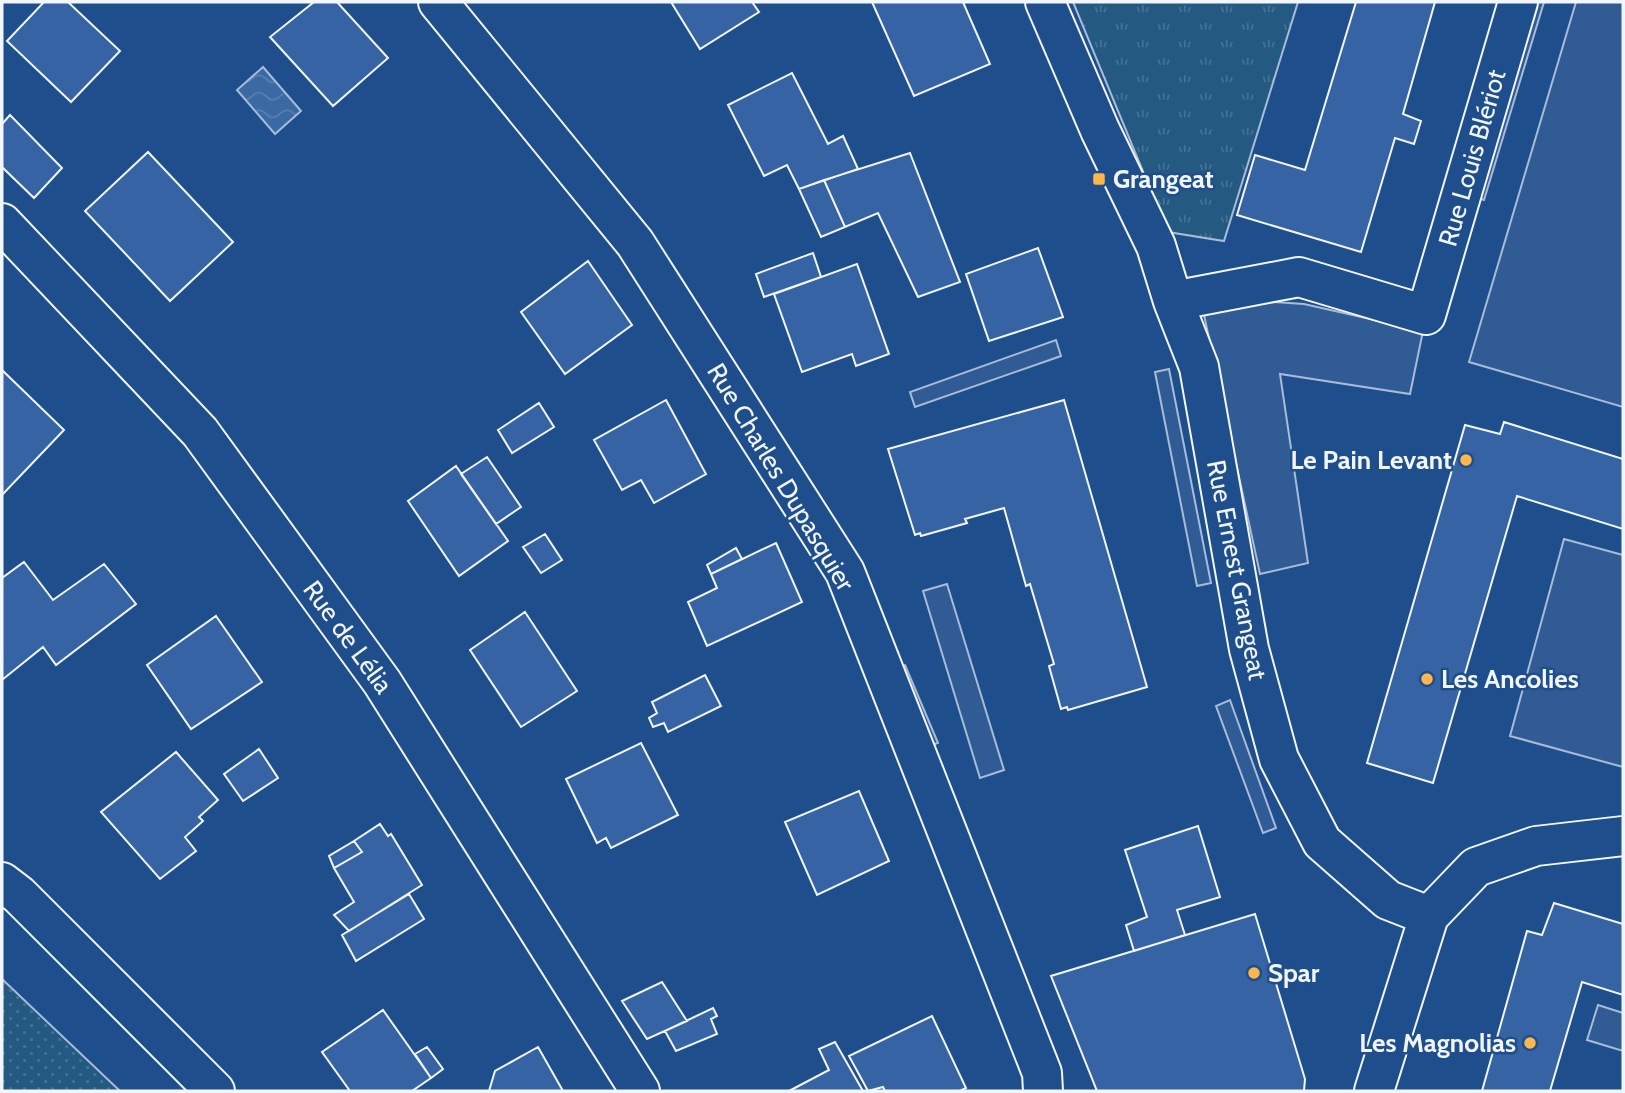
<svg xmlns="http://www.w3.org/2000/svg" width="1625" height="1093" font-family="Cabin,sans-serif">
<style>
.grass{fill:url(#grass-dots);stroke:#a8bbd7;stroke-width:2}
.park{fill:url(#park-tufts);stroke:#a8bbd7;stroke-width:2}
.parking{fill:#305b95;stroke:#a8bbd7;stroke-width:2}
.water{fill:url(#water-waves);stroke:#a8bbd7;stroke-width:2}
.building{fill:#3563a3;stroke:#f2f6ff;stroke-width:2}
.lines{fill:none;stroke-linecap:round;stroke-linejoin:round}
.street-casing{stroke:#f2f6ff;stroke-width:42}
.secondary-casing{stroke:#f2f6ff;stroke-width:42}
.street{stroke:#1f4e8c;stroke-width:38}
.secondary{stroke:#1f4e8c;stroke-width:38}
.poi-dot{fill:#ffb74d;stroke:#1f4e8c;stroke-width:2.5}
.labels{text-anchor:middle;stroke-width:5;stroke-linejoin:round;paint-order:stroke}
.street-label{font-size:26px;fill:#f2f6ff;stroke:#1f4e8c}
.poi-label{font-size:26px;font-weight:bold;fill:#f2f6ff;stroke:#1f4e8c;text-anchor:start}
</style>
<defs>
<pattern id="grass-dots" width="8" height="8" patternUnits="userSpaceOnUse" patternTransform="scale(1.75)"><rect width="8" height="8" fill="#245a82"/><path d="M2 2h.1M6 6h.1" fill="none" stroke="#447295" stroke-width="1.8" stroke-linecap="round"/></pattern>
<pattern id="park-tufts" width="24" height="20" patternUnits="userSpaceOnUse" patternTransform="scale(1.75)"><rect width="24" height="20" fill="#245a82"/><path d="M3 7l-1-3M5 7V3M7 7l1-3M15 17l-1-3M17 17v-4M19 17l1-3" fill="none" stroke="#447295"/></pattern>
<pattern id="water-waves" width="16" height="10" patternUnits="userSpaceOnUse" patternTransform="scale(1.75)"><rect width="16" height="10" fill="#3b69a3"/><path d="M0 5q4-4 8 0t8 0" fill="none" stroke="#587fb1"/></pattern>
</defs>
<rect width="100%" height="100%" fill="#1f4e8c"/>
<!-- grass -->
<path class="grass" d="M 2,979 L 120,1091 L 2,1091 Z"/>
<!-- park -->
<path class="park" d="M 1073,2 L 1298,2 L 1224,241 L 1168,232 Z"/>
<!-- parking -->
<path class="parking" d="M 1522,2 L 1544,2 L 1484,200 L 1464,194 Z
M 1576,2 L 1623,2 L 1623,407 L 1469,362 Z
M 1258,301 L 1304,304 L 1423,331 L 1410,394 L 1280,374 L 1308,563 L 1260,574 L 1204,315 Z
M 1056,340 L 1061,356 L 915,407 L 910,392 Z
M 1169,369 L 1211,583 L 1197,586 L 1155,372 Z
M 1564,539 L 1623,555 L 1623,767 L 1510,736 Z
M 947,584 L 1004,770 L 980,778 L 923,591 Z
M 905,665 L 938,743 L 921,749 L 889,672 Z
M 1230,700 L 1276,828 L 1263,833 L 1216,706 Z
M 1598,1005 L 1623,1013 L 1623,1051 L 1587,1040 Z"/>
<!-- water -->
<path class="water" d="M 263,67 L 301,111 L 275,134 L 237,90 Z"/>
<!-- building -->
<path class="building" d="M 44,2 L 68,2 L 120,51 L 71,102 L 7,41 Z
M 314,2 L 337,2 L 388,58 L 333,106 L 270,37 Z
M 671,2 L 752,2 L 759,12 L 700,49 Z
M 872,2 L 963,2 L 990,64 L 914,96 Z
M 1356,2 L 1435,2 L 1403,114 L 1421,121 L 1414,144 L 1395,138 L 1361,252 L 1237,215 L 1255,155 L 1305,170 Z
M 792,73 L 828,144 L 843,136 L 858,169 L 799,189 L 787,165 L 764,176 L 728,105 Z
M 10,115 L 62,168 L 34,198 L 2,167 L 2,124 Z
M 148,152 L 233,242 L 170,301 L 85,211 Z
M 910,153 L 960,282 L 918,297 L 878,213 L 845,227 L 824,180 Z
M 824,180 L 845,227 L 821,237 L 799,189 Z
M 1038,248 L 1063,317 L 989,341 L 966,274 Z
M 813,253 L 821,277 L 764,297 L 756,274 Z
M 588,261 L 632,325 L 565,374 L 521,312 Z
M 857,264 L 889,354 L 856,366 L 852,354 L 802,372 L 774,294 Z
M 2,370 L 64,430 L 2,495 Z
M 666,400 L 706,474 L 654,503 L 641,480 L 622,490 L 594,440 Z
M 1064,400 L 1147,687 L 1068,710 L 1067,707 L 1061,709 L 1049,666 L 1054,664 L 1030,584 L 1026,586 L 1004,508 L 965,519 L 967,523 L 921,536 L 920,533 L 915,535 L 888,449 Z
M 539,403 L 554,427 L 512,453 L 498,430 Z
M 1504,422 L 1623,459 L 1623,529 L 1517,496 L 1433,783 L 1367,763 L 1465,425 L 1500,434 Z
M 487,457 L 521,507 L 496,524 L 461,474 Z
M 456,466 L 508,541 L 459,576 L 408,501 Z
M 545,534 L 562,560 L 541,573 L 523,547 Z
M 776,543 L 802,602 L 707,646 L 688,602 L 717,588 L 711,574 Z
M 736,548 L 742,559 L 711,574 L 707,565 Z
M 24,562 L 53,600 L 104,564 L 136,604 L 56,665 L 43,647 L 2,680 L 2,578 Z
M 525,612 L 577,691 L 521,727 L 470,650 Z
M 216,616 L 262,682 L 191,729 L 147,665 Z
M 705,675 L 721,706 L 668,732 L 664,723 L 653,727 L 649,718 L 657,713 L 652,702 Z
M 641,743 L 678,815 L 611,848 L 606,838 L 597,843 L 566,779 Z
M 259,749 L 278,778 L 243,801 L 224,774 Z
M 176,752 L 218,800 L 199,817 L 203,821 L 185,837 L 196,851 L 160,879 L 101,812 Z
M 859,791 L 889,861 L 817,895 L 785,822 Z
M 380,824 L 388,836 L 391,834 L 422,885 L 349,931 L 334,915 L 354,902 L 334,868 L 362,852 L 354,841 Z
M 1198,826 L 1220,897 L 1177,910 L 1185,935 L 1134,951 L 1126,925 L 1147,917 L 1125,850 Z
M 354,841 L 362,852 L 334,868 L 329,856 Z
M 409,894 L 424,919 L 356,961 L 342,935 Z
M 1554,903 L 1623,924 L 1623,995 L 1582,982 L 1550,1091 L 1482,1091 L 1527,931 L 1542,935 Z
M 1255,914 L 1305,1079 L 1304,1091 L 1097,1091 L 1051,976 Z
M 662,982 L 687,1021 L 647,1039 L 622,1001 Z
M 713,1008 L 717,1016 L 711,1019 L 717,1034 L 676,1051 L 665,1031 Z
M 383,1010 L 431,1078 L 412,1091 L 350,1091 L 322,1052 Z
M 932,1016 L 966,1088 L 960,1091 L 885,1091 L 883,1087 L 868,1091 L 849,1056 Z
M 835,1042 L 863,1091 L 789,1091 L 829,1070 L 819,1049 Z
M 427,1047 L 443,1069 L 431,1078 L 415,1054 Z
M 538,1047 L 563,1091 L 489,1091 L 495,1071 Z"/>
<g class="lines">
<!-- street casing -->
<g class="street-casing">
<path id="street" d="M 438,2 L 635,243 L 845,572 L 1042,1073 L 1043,1091
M 1045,2 L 1100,130 L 1156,246 L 1173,301 L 1199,367 L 1249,649 L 1279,759 L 1322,842 L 1388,900 L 1429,916
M 2,223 L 200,432 L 382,682 L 640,1091
M 1173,301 L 1299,277 L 1426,315 L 1518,2
M 1374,1091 L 1429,916 L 1476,867 L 1536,846 L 1623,836"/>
</g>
<!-- secondary casing -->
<g class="secondary-casing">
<path id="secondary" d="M 2,882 L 19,895 L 215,1091"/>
</g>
<!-- street -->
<use href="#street" class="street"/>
<!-- secondary -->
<use href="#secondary" class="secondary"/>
</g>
<!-- markers -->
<g class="poi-dot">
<rect x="1092" y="172" width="14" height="14" rx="3.5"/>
<circle cx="1466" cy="460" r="7"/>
<circle cx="1427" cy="679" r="7"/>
<circle cx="1254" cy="973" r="7"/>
<circle cx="1530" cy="1043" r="7"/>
</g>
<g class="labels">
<!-- street labels -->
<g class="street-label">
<text transform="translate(1472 158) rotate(-74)" y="9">Rue Louis Blériot</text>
<text transform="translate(781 477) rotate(59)" y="9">Rue Charles Dupasquier</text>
<text transform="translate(1237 570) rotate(79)" y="9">Rue Ernest Grangeat</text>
<text transform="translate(348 637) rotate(54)" y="9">Rue de Lélia</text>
</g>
<!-- poi labels -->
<g class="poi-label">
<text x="1113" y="188">Grangeat</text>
<text x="1452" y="469" text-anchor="end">Le Pain Levant</text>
<text x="1441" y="688">Les Ancolies</text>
<text x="1268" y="982">Spar</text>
<text x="1516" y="1052" text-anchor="end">Les Magnolias</text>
</g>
</g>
<!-- border -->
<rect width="1625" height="1093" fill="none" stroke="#f2f6ff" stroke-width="7"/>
</svg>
